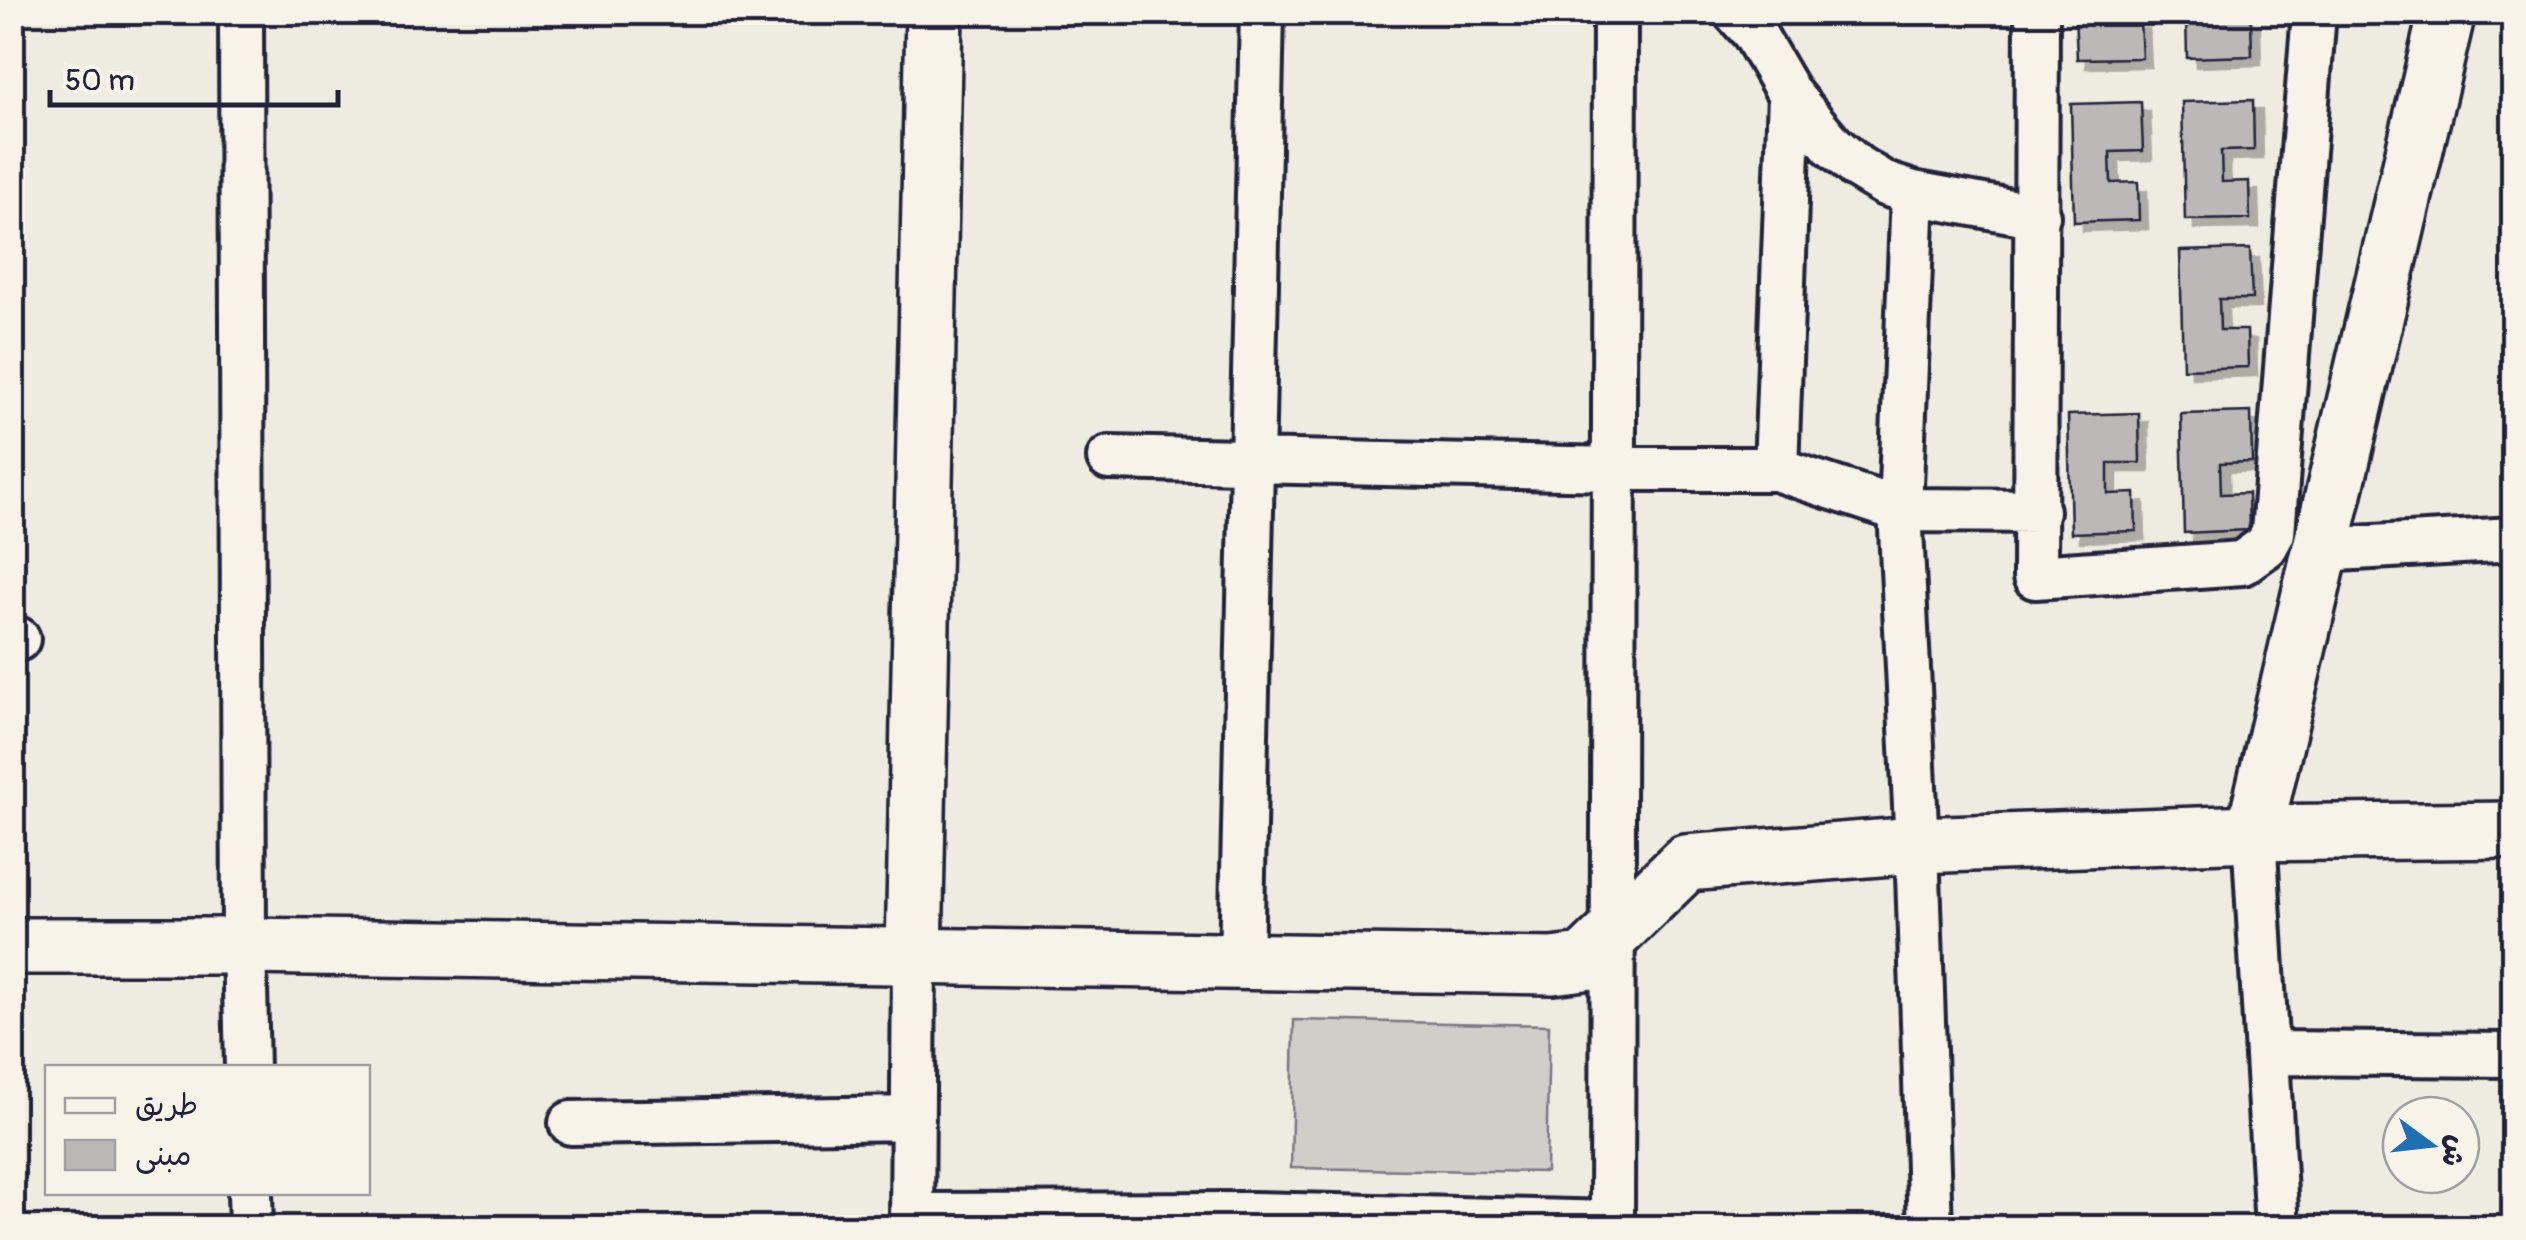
<svg xmlns="http://www.w3.org/2000/svg" width="2526" height="1240" font-family="Pangolin,'Playpen Sans Arabic',sans-serif">
<style>
.garden{fill:#d1cdc9;stroke:#7a7882;stroke-width:2.5}
.building{fill:#bbb8b7;stroke:#22223b;stroke-width:2.5;filter:url(#shadow)}
.lines{fill:none;stroke-linecap:round;stroke-linejoin:round}
.street-casing{stroke:#22223b;stroke-width:50}
.secondary-casing{stroke:#22223b;stroke-width:62}
.street{stroke:#f7f3e8;stroke-width:42}
.secondary{stroke:#f7f3e8;stroke-width:55}
</style>
<defs>
<filter id="shadow"><feDropShadow dx="9" dy="9" stdDeviation="0" flood-color="#0004"/></filter>
</defs>
<rect width="100%" height="100%" fill="#eeebe1"/>
<filter id="ink" filterUnits="userSpaceOnUse"><feTurbulence type="fractalNoise" baseFrequency=".01" numOctaves="2"/><feDisplacementMap in="SourceGraphic" scale="20" xChannelSelector="R" yChannelSelector="G"/><feConvolveMatrix kernelMatrix="1 2 1 2 8 2 1 2 1" color-interpolation-filters="sRGB"/></filter>
<g filter="url(#ink)">
<!-- garden -->
<path class="garden" d="M 1294,1020 L 1549,1025 L 1546,1172 L 1291,1168 Z"/>
<!-- building -->
<path class="building" d="M 2075,12 L 2113,12 L 2113,21 L 2140,20 L 2142,58 L 2077,59 Z
M 2186,12 L 2224,12 L 2224,19 L 2251,18 L 2252,56 L 2187,58 Z
M 2253,100 L 2254,150 L 2221,151 L 2222,182 L 2249,181 L 2250,219 L 2185,220 L 2182,102 Z
M 2141,102 L 2143,151 L 2110,152 L 2111,183 L 2138,182 L 2139,220 L 2074,222 L 2071,104 Z
M 2250,249 L 2252,299 L 2219,299 L 2220,330 L 2247,330 L 2248,367 L 2183,369 L 2180,251 Z
M 2251,412 L 2252,462 L 2220,463 L 2221,494 L 2248,493 L 2249,530 L 2184,533 L 2181,414 Z
M 2139,413 L 2140,463 L 2108,463 L 2108,494 L 2135,493 L 2136,531 L 2071,533 L 2068,415 Z"/>
<g class="lines">
<!-- street casing -->
<g class="street-casing">
<path id="street" d="M 241,12 L 244,946 L 247,1068
M 1735,12 L 1754,33 L 1790,95 L 1832,145 L 1857,167 L 1885,184 L 1913,193 L 2038,216
M 2037,12 L 2035,577 L 2242,563 L 2266,546 L 2273,533 L 2314,12
M 1913,193 L 1900,510 L 1917,845 L 1930,1228
M 1109,458 L 1614,469 L 1776,469 L 1900,510 L 2037,511
M 1776,469 L 1790,95
M 2320,550 L 2514,539
M 12,639 L 18,639
M 2254,833 L 2277,1228
M 1241,963 L 1262,12
M 2267,1053 L 2514,1055
M 571,1123 L 913,1118
M 250,1192 L 251,1228
M 912,1215 L 1254,1214 L 1612,1223
M 912,1228 L 914,955
M 1612,1228 L 1615,12"/>
</g>
<!-- secondary casing -->
<g class="secondary-casing">
<path id="secondary" d="M 2254,833 L 2447,12
M 12,946 L 244,946 L 1552,966 L 1584,962 L 1686,863 L 1917,845 L 2254,833 L 2514,830
M 914,955 L 934,12"/>
</g>
<!-- street -->
<use href="#street" class="street"/>
<!-- secondary -->
<use href="#secondary" class="secondary"/>
</g>
</g>
<!-- margin -->
<rect width="2526" height="1240" fill="none" stroke="#f7f3e8" stroke-width="50"/>
<rect x="25" y="25" width="2476" height="1190" fill="none" stroke="#22223b" stroke-width="4" filter="url(#ink)"/>
<!-- legend -->
<rect x="45" y="1065" width="325" height="130" fill="#f7f3e8" stroke="#a29fa3" stroke-width="2.5"/>
<rect x="65" y="1098" width="50" height="15" fill="#f7f3e8" stroke="#a29fa3" stroke-width="2.5"/>
<text x="135" y="1115" font-size="30" fill="#22223b">طريق</text>
<rect x="65" y="1140" width="50" height="30" fill="#bbb8b7" stroke="#a29fa3" stroke-width="2.5"/>
<text x="135" y="1165" font-size="30" fill="#22223b">مبنى</text>
<!-- north arrow -->
<g transform="translate(2431 1145) rotate(105)"><circle r="48" fill="#f7f3e8" stroke="#a29fa3" stroke-width="2.5"/>
<path d="M0-8L18 38L0 25L-18 38Z" fill="#1f6fb2"/>
<text y="-15" font-size="28" font-weight="bold" text-anchor="middle" fill="#22223b">ش</text>
</g>
<!-- scale -->
<path d="M50 90v15h288v-15" fill="none" stroke="#22223b" stroke-width="5"/>
<text x="65" y="90" font-size="30" fill="#22223b" stroke="#f7f3e8" stroke-width="8" paint-order="stroke">50 m</text>
</svg>
